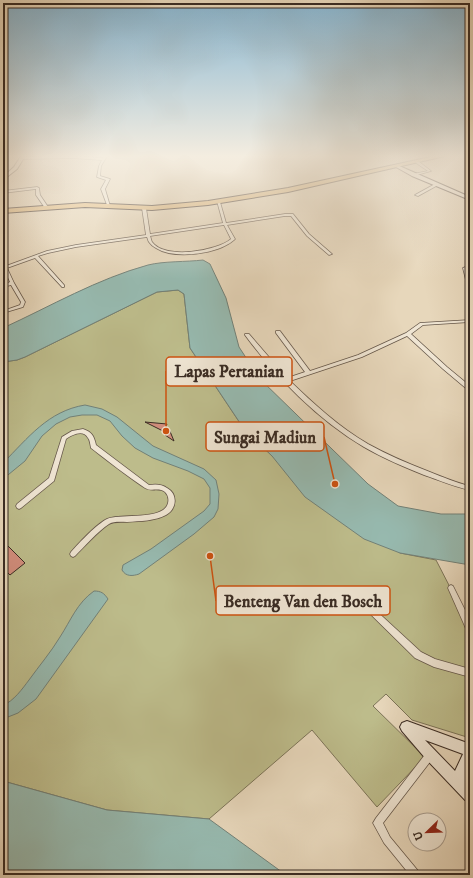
<svg xmlns="http://www.w3.org/2000/svg" width="473" height="878" font-family="'IM FELL DW Pica',serif">
<style>
.green{fill:#bdbc8b;stroke:#7c7458}
.water{fill:#97bab0;stroke:#728178}
.building{fill:#d28e7d;stroke:#3a2c24}
.lines{fill:none;stroke-linecap:round;stroke-linejoin:round}
.street-casing{stroke:#65574a;stroke-width:1.5}
.secondary-casing{stroke:#3a2c24;stroke-width:2}
.highway-casing{stroke:#3a2c24;stroke-width:2}
.street{fill:#efe5d3;fill-rule:evenodd}
.secondary{fill:#efe5d3;fill-rule:evenodd}
.highway{fill:#e4bc7e;fill-rule:evenodd}
.leader{fill:none;stroke:#ce5210;stroke-width:1.5}
.callout-dot{fill:#ce5210;stroke:#efe5d3;stroke-width:1.5}
.callout{fill:#efe5d3;stroke:#ce5210;stroke-width:1.5}
.callout-label{font-size:17px;text-anchor:middle;font-weight:bold;fill:#3a2c24}
</style>
<rect width="100%" height="100%" fill="#e7d7bb"/>
<filter id="stains"><feTurbulence type="fractalNoise" baseFrequency=".005" numOctaves="4"/><feColorMatrix values="0 0 0 0 .2 0 0 0 0 .09 0 0 0 0 .02 0 0 0 .5 -.17"/></filter>
<radialGradient id="worn" r=".72"><stop offset=".6" stop-color="#630" stop-opacity="0"/><stop offset="1" stop-color="#630" stop-opacity=".3"/></radialGradient>
<!-- green -->
<path class="green" d="M 178,290 L 184,294 L 190,348 L 244,429 L 272,456 L 400,553 L 436,560 L 470,626 L 470,738 L 412,720 L 386,694 L 373,706 L 425,757 L 377,807 L 312,730 L 209,819 L 107,810 L 3,781 L 3,362 L 17,360 L 25,357 L 157,292 Z"/>
<!-- water -->
<path class="water" d="M 203,260 L 210,264 L 226,298 L 239,347 L 260,379 L 368,484 L 398,506 L 441,514 L 470,514 L 470,565 L 400,553 L 364,539 L 305,497 L 272,456 L 244,429 L 190,348 L 184,294 L 178,290 L 157,292 L 25,357 L 17,360 L 3,362 L 3,328 C 51,306 97,279 148,265 C 164,261 186,262 203,260 Z
M 85,405 L 102,409 L 117,417 L 153,446 L 204,469 L 216,480 L 219,494 L 218,509 L 214,517 L 194,534 L 139,574 C 133,576 126,577 122,570 L 123,565 L 151,549 L 204,511 L 210,504 L 210,488 L 204,479 L 188,471 L 153,458 L 135,448 L 122,436 L 110,421 L 97,415 L 82,415 L 70,417 L 56,424 L 42,436 L 25,461 L 3,479 L 3,463 C 28,438 48,411 85,405 Z
M 94,591 C 101,591 104,593 108,599 L 36,699 L 18,713 L 3,719 L 3,705 C 13,702 23,688 29,680 C 39,666 51,652 60,637 C 71,620 77,603 94,591 Z
M 3,781 L 107,810 L 209,819 L 286,875 L 3,875 Z"/>
<!-- building -->
<path class="building" d="M 145,422 L 167,424 L 166,426 L 169,429 L 174,441 L 165,435 L 165,432 Z
M 7,545 L 25,563 L 10,575 L 3,568 L 3,548 Z"/>
<g class="lines">
<!-- street casing -->
<g class="street-casing">
<path id="street" d="M 75,156 L 103,158 L 104,156 L 107,156 L 101,166 L 100,176 L 110,179 L 105,189 L 110,206 L 107,205 L 101,189 L 106,180 L 97,177 L 99,166 L 102,160 L 73,158 L 22,159 L 21,158 L 22,157 Z
M 416,161 L 418,161 L 431,171 L 413,176 L 413,174 L 428,171 L 416,163 Z
M 435,184 L 438,185 L 418,196 L 415,195 Z
M 37,187 L 39,188 L 40,195 L 48,207 L 47,208 L 45,208 L 36,195 L 36,189 L 3,193 L 3,191 Z
M 217,201 L 220,202 L 226,223 L 285,214 L 293,214 L 309,234 L 332,254 L 329,255 L 307,236 L 291,216 L 285,216 L 227,225 L 235,239 L 234,240 C 218,254 175,260 156,248 C 154,247 151,245 149,242 C 148,241 148,239 147,237 L 76,247 L 48,253 L 38,256 L 64,285 L 64,287 L 62,287 L 35,258 L 7,268 L 14,283 L 25,302 L 23,307 L 3,313 L 3,311 L 20,305 L 21,302 L 11,285 L 3,287 L 3,285 L 10,282 L 3,267 L 3,262 L 4,262 L 6,266 L 47,251 L 76,245 L 146,235 L 142,208 L 144,207 L 146,208 L 150,234 L 223,223 ZM 224,225 L 231,239 C 217,251 165,260 152,242 C 151,240 151,238 150,236 Z
M 470,265 L 470,267 L 467,269 L 470,280 L 470,289 L 468,288 L 463,268 Z
M 470,320 L 470,322 L 423,325 L 411,334 L 447,367 L 470,386 L 470,391 L 468,390 L 443,369 L 407,336 L 362,357 L 290,381 C 314,404 339,427 368,444 C 388,455 409,464 430,472 C 443,477 456,483 470,486 L 470,490 C 454,487 439,480 424,475 C 404,467 383,458 364,447 C 318,420 276,377 245,335 L 245,334 L 249,334 L 287,378 L 305,372 L 276,333 L 276,331 L 280,331 L 310,371 L 358,355 L 406,333 L 420,323 Z
M 83,429 C 92,432 94,436 96,445 L 149,485 C 155,484 162,484 167,488 C 178,494 177,509 166,515 C 155,521 140,521 127,522 C 121,522 114,521 109,524 C 98,531 84,547 75,556 L 73,557 L 71,556 L 70,554 L 71,552 C 79,543 97,524 107,519 C 120,513 164,521 168,503 C 169,499 168,495 165,492 C 159,487 151,492 145,488 C 127,476 108,461 91,448 C 90,444 90,440 88,438 C 83,429 72,435 66,439 L 54,481 L 21,508 L 19,509 L 17,508 L 16,506 L 17,504 L 49,478 L 62,437 L 72,431 Z
M 451,585 L 453,586 L 470,620 L 470,632 L 467,631 L 448,588 L 449,586 Z
M 356,593 L 358,594 L 421,652 L 435,659 L 470,669 L 470,677 L 434,667 L 415,658 L 354,598 L 353,596 L 354,594 Z
M 430,751 L 433,752 L 434,755 L 433,758 L 383,823 L 390,837 L 419,872 L 421,875 L 410,875 L 384,843 L 373,823 L 376,818 L 427,752 Z"/>
</g>
<!-- secondary casing -->
<g class="secondary-casing">
<path id="secondary" d="M 21,156 L 25,156 L 17,169 L 3,180 L 3,177 L 14,167 Z
M 397,165 L 470,197 L 470,200 L 412,176 L 396,167 L 396,165 Z
M 407,721 L 470,744 L 470,765 L 467,781 L 467,783 L 470,786 L 470,801 L 465,800 L 426,759 L 402,731 L 400,727 L 402,723 ZM 425,740 L 463,754 L 455,771 Z"/>
</g>
<!-- highway casing -->
<g class="highway-casing">
<path id="highway" d="M 435,156 L 445,156 L 288,192 L 208,205 L 152,210 L 85,207 L 3,213 L 3,209 L 85,203 L 152,206 L 208,201 L 288,188 Z"/>
</g>
<!-- street -->
<use href="#street" class="street"/>
<!-- secondary -->
<use href="#secondary" class="secondary"/>
<!-- highway -->
<use href="#highway" class="highway"/>
</g>
<!-- sky -->
<linearGradient id="sky" x2="0" y2="1"><stop stop-color="#87b6d2"/><stop offset="0.56" stop-color="#f4ede0"/><stop offset="1" stop-color="#f4ede0" stop-opacity="0"/></linearGradient>
<rect width="473" height="279" fill="url(#sky)"/>
<!-- callouts -->
<path class="leader" d="M166 431L166 371M335 484L324 437M210 556L216 601"/>
<g class="callout-dot">
<circle cx="166" cy="431" r="4"/>
<circle cx="335" cy="484" r="4"/>
<circle cx="210" cy="556" r="4"/>
</g>
<g class="callout">
<rect x="166" y="357" width="126" height="29" rx="4"/>
<rect x="206" y="422" width="118" height="29" rx="4"/>
<rect x="216" y="586" width="174" height="29" rx="4"/>
</g>
<g class="callout-label">
<text x="229" y="377">Lapas Pertanian</text>
<text x="265" y="443">Sungai Madiun</text>
<text x="303" y="607">Benteng Van den Bosch</text>
</g>
<!-- margin -->
<rect width="473" height="878" fill="none" stroke="#e7d7bb" stroke-width="16"/>
<rect x="4" y="4" width="465" height="870" fill="none" stroke="#3a2c24" stroke-width="2"/>
<rect x="8" y="8" width="457" height="862" fill="none" stroke="#3a2c24"/>
<!-- north arrow -->
<g transform="translate(427 832) rotate(247)"><circle r="19" fill="#efe5d3" stroke="#a79b8d"/>
<path d="M0-3L7 15L0 10L-7 15Z" fill="#8f2418"/>
<text y="-6" font-size="11" font-weight="bold" text-anchor="middle" fill="#3a2c24">U</text>
</g>
<rect width="100%" height="100%" filter="url(#stains)"/>
<rect width="100%" height="100%" fill="url(#worn)"/>
</svg>
